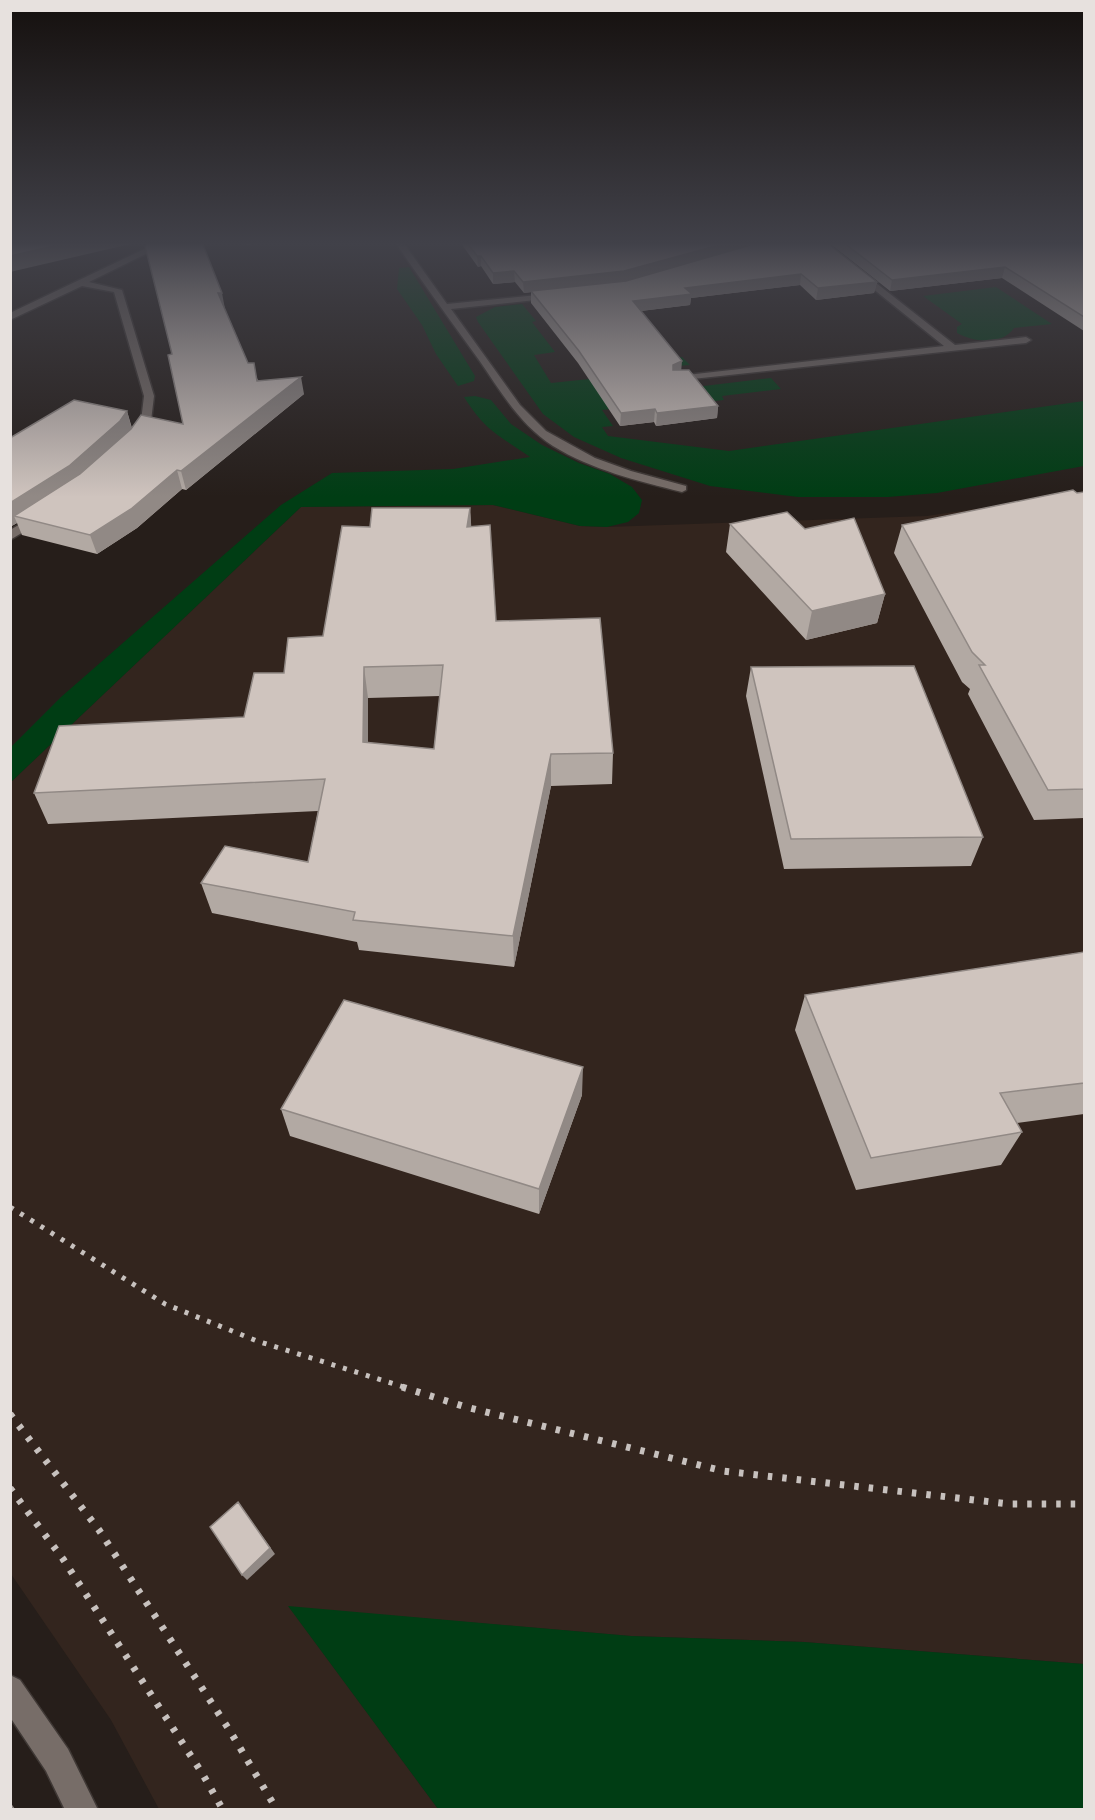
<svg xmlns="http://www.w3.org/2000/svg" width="1095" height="1820" font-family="Manrope,sans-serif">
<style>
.built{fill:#33251e}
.green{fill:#003d14}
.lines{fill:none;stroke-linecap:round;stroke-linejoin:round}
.street-casing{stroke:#3f3835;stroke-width:3}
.street{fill:#776d68;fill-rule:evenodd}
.rail-far1{stroke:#c7c1be;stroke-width:5;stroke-dasharray:4 8;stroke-linecap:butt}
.rail{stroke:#c7c1be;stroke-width:7;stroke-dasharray:4.5 10;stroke-linecap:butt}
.wall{fill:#b2a9a3;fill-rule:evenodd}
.shaded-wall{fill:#918985}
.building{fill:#cfc4be;stroke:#918985;stroke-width:1.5;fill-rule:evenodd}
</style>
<rect width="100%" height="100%" fill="#261e1a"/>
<!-- built -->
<path class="built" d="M 1084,493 L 1084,1664 L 804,1642 L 631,1636 L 289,1607 L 438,1809 L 159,1809 L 111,1720 L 11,1574 L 11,782 L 301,507 L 493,505 L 580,526 L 607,527 L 927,516 Z"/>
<!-- green -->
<path class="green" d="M 409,267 L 475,376 L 474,381 L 458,386 L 436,354 L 422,325 L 397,289 L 399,268 Z
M 996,287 L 1052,324 L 1014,328 C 1002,346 973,342 957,333 L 957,327 L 962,324 L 923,296 Z
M 522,304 L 536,321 L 532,322 L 555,352 L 534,355 L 551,383 L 618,376 L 642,361 L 682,357 L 690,365 L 642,369 L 662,391 L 771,378 L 781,389 L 722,396 L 724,400 L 648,408 L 645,405 L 602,410 L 613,426 L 602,427 L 608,436 L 729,451 L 1084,401 L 1084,466 L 937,493 L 888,497 L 798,497 L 710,486 L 621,458 L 574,437 L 543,414 L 478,322 L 476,317 L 495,307 Z
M 475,396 L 491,400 L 511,424 L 542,445 L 579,463 L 610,474 L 632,487 L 642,500 L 639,513 L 628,522 L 607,527 L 580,526 L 493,505 L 301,507 L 11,782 L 11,747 L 61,697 L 281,505 L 332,473 L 453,469 L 530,457 C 499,435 486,432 464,397 Z
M 288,1606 L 631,1636 L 804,1642 L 1084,1664 L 1084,1809 L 438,1809 Z"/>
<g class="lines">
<!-- street casing -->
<g class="street-casing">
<path id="street" d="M 159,242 L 170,242 L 89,282 L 122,290 L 154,396 L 151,421 L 139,439 L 135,440 L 130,437 L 141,421 L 144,396 L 114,292 L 82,286 L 10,320 L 10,313 Z
M 395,242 L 403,242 L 447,304 L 557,293 L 558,295 L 554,298 L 451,309 L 520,405 L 546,431 L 595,458 L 631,471 L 686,486 L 686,490 L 682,492 C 638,481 592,470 553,446 C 520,425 501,392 479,360 C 450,320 423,283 395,242 Z
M 815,242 L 824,242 L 955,345 L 1026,337 L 1031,340 L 1026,343 L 674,381 L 673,379 L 678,376 L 944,346 Z
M 41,512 L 47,516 L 45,519 L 10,540 L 10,530 Z
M 10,1675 L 20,1680 L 68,1749 L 98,1810 L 65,1810 L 46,1771 L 10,1717 Z"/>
</g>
<!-- street -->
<use href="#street" class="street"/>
<!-- rail-far1 -->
<path class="rail-far1" d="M 10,1207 L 165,1304 L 257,1341 L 407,1388"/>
<!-- rail -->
<path class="rail" d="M 402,1387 L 466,1407 L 723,1471 L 1009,1504 L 1084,1504
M 10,1414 L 99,1530 L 230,1731 L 277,1810
M 10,1488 L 63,1559 L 202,1773 L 223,1810"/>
</g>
<!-- wall -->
<path class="wall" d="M 229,242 L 254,242 L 249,245 Z
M 460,242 L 826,242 L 877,282 L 874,293 L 816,300 L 800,285 L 691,298 L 690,305 L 641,311 L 681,370 L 718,406 L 717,418 L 656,426 L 654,422 L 620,426 L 578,363 L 531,303 L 531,292 L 524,293 L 515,282 L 493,284 L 481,266 L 478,267 Z
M 828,242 L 1084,242 L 1084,331 L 1002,278 L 890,291 Z
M 225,309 L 248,363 L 258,380 L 304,394 L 186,490 L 182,489 L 137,528 L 97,554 L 22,535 L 17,523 L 10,527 L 10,438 L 127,411 L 132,428 L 183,424 L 172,354 Z
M 1084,492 L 1084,818 L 1034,820 L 968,694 L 970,689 L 962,682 L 894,553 L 902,525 Z
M 470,508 L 471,526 L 496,621 L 613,753 L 612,784 L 551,786 L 514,967 L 359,950 L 357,942 L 212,913 L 201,883 L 308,862 L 318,811 L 48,824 L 34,793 L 244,717 L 284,673 L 323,636 L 370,527 ZM 440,696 L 434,749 L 368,743 L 368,698 Z
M 730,524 L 805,529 L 885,594 L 877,623 L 806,640 L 726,552 Z
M 751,667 L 983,837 L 971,866 L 784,869 L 746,696 Z
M 1084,952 L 1084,1114 L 1017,1123 L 1022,1132 L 1001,1165 L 856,1190 L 795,1030 L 805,995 Z
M 582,1095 L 539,1214 L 290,1136 L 281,1109 Z"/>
<!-- shaded-wall -->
<path class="shaded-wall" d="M 71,242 L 139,242 L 10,272 L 10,256 Z
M 730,242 L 766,242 L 624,282 L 524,293 L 523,282 Z
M 477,256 L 481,256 L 481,266 L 478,267 Z
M 1005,267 L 1002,278 L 890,291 L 892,280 Z
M 514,271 L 515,282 L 493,284 L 493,273 Z
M 801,274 L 800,285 L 691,298 L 690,305 L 632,312 L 633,301 L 685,288 Z
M 877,282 L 874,293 L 816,300 L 818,288 Z
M 218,293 L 222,293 L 225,309 Z
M 682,361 L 681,373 L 672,377 L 673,365 Z
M 301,377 L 304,394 L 186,490 L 181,471 Z
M 718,406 L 717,418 L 656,426 L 657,413 Z
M 655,409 L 654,422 L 620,426 L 621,413 Z
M 127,411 L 132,430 L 76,485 L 14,516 L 17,523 L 10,527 L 10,503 Z
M 177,470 L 182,489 L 137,528 L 97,554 L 90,535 Z
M 470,508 L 472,537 L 467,527 Z
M 885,594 L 877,623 L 806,640 L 812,611 Z
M 364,667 L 368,698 L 368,773 L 363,742 Z
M 551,754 L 551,786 L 514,967 L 513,936 Z
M 583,1067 L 582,1095 L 539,1214 L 539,1189 Z
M 238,1502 L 275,1554 L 247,1580 L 242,1575 Z
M 10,1802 L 15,1809 L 10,1809 Z"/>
<!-- building -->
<path class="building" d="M 10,242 L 71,242 L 10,256 Z
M 153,242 L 202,242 L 222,293 L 218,293 L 248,363 L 254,363 L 257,381 L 301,377 L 181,471 L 177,470 L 131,509 L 90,535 L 14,516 L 80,474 L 131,429 L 141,415 L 183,424 L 168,355 L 172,354 L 145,246 Z
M 467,242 L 730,242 L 624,271 L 523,282 L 514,271 L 493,273 L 481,256 L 477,256 Z
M 761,242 L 826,242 L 877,282 L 818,288 L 801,274 L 685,288 L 692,294 L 633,301 L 682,361 L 673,365 L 673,370 L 689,370 L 718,406 L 657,413 L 655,409 L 621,413 L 579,351 L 531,291 L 626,281 Z
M 843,242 L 1084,242 L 1084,317 L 1005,267 L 892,280 Z
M 74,400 L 127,411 L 120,421 L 69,466 L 10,503 L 10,438 Z
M 1073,490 L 1077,493 L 1084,492 L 1084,789 L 1048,790 L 979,665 L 985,665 L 972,652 L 902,525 Z
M 372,508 L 470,508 L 467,527 L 490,525 L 496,621 L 600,618 L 613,753 L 551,754 L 513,936 L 353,920 L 355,912 L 201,883 L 225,846 L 308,862 L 325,779 L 34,793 L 59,726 L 244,717 L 254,673 L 284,673 L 288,638 L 323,636 L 342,526 L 370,527 ZM 443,665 L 434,749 L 363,742 L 364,667 Z
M 787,512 L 805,529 L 854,518 L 885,594 L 812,611 L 730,524 Z
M 914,666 L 983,837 L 791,839 L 751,667 Z
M 1084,952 L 1084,1083 L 1000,1093 L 1022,1132 L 871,1158 L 805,995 Z
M 344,1000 L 583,1067 L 539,1189 L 281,1109 Z
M 238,1502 L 270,1548 L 242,1575 L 210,1527 Z"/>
<!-- sky -->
<linearGradient id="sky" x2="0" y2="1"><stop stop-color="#15100e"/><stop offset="0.49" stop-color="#414149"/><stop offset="1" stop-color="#414149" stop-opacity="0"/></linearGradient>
<rect width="1095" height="497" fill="url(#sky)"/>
<!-- border -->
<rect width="1095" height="1820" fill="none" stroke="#e7e1de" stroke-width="24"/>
</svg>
